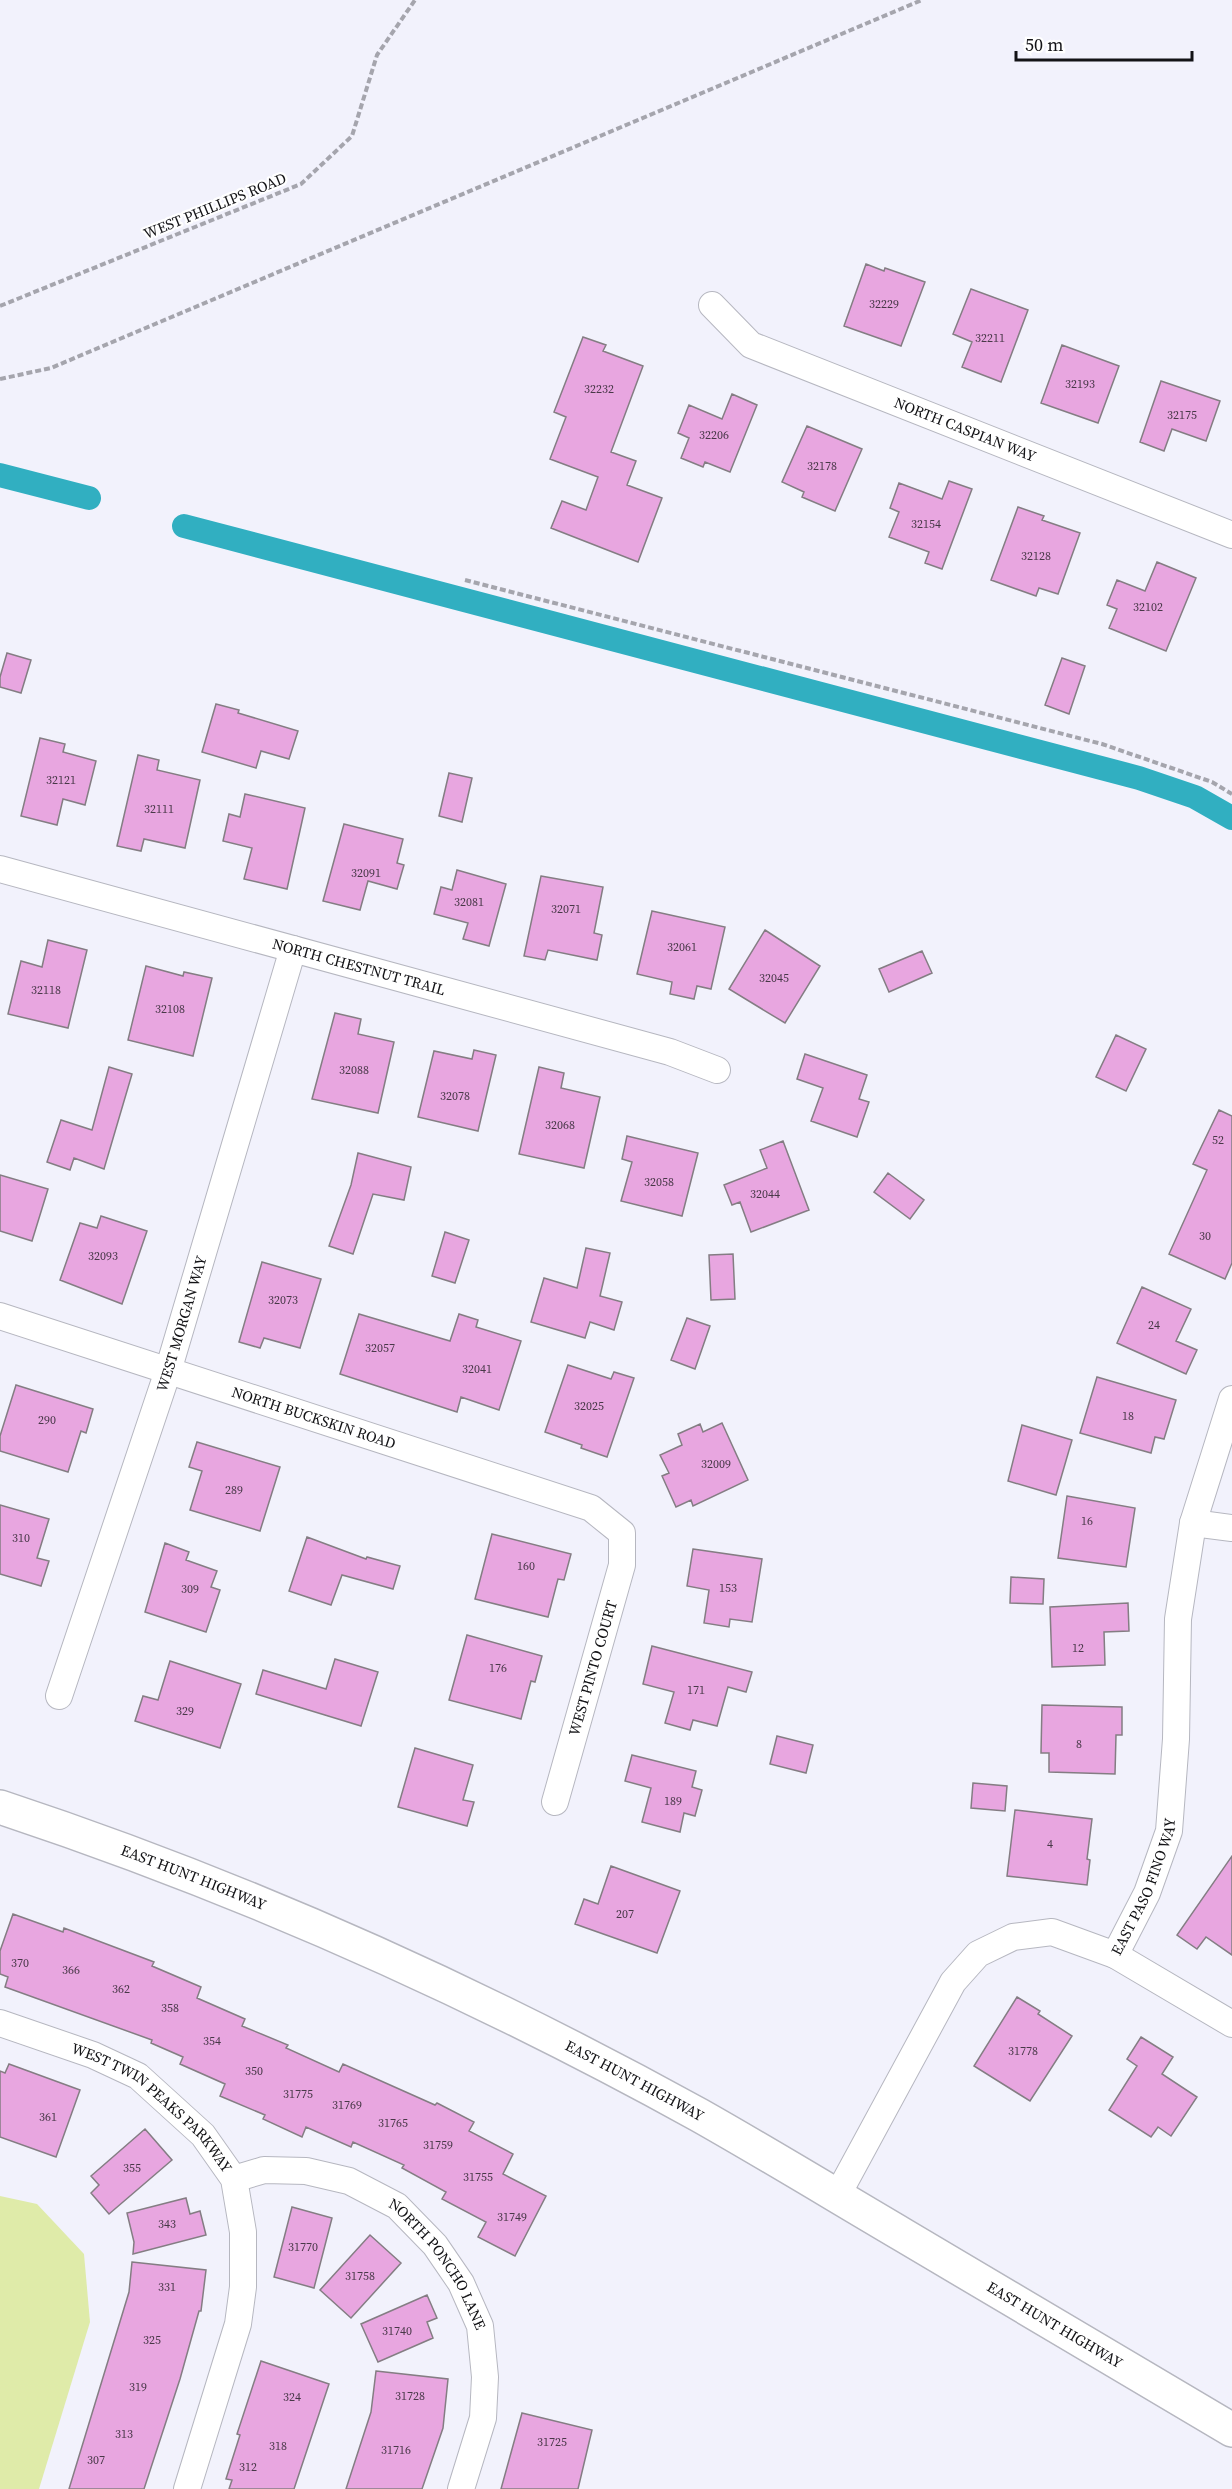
<svg xmlns="http://www.w3.org/2000/svg" width="1232" height="2489" font-family="'Source Serif 4',serif">
<style>
.green{fill:#dfeba9}
.lines{fill:none;stroke-linecap:round;stroke-linejoin:round}
.canal{stroke:#31afc1;stroke-width:24}
.building{fill:#e8a6e0;stroke:#847d83;stroke-width:1.5}
.minor-casing{stroke:#b6b7c0;stroke-width:28}
.major-casing{stroke:#b6b7c0;stroke-width:36}
.path{stroke:#a5a5ad;stroke-width:4;stroke-dasharray:6 3;stroke-linecap:butt}
.minor{stroke:#fff;stroke-width:26}
.major{stroke:#fff;stroke-width:33}
.labels{text-anchor:middle;stroke-width:4.5;stroke-linejoin:round;paint-order:stroke}
.number-label{font-size:12px;fill:#483848}
.street-label{font-size:15px;fill:#131316;stroke:#fff}
</style>
<rect width="100%" height="100%" fill="#f2f2fc"/>
<!-- green -->
<path class="green" d="M 0,2196 L 37,2204 L 84,2254 L 90,2322 L 39,2489 L 0,2489 Z"/>
<g class="lines">
<!-- canal -->
<path class="canal" d="M 0,475 L 89,498
M 184,526 L 1139,778 L 1195,797 L 1232,818"/>
</g>
<!-- building -->
<path class="building" d="M 866,264 L 884,271 L 885,268 L 925,282 L 901,346 L 844,326 Z
M 971,289 L 1028,310 L 1001,382 L 962,367 L 972,342 L 953,334 Z
M 583,337 L 606,345 L 603,351 L 643,366 L 611,452 L 636,461 L 627,485 L 662,498 L 638,562 L 551,528 L 562,501 L 586,510 L 598,477 L 550,459 L 566,417 L 554,412 Z
M 1062,345 L 1119,366 L 1098,423 L 1041,403 Z
M 1161,381 L 1220,401 L 1206,441 L 1172,429 L 1164,451 L 1140,442 Z
M 732,394 L 757,405 L 730,472 L 705,462 L 703,467 L 681,458 L 689,438 L 678,433 L 689,405 L 722,419 Z
M 807,426 L 862,449 L 835,511 L 802,497 L 804,492 L 782,482 Z
M 949,481 L 972,489 L 942,569 L 925,563 L 929,552 L 889,537 L 899,512 L 890,508 L 899,483 L 942,499 Z
M 1018,507 L 1044,516 L 1042,520 L 1080,533 L 1058,594 L 1039,588 L 1036,596 L 991,580 Z
M 1157,562 L 1196,578 L 1166,651 L 1109,628 L 1117,609 L 1107,605 L 1117,580 L 1145,591 Z
M 7,653 L 31,660 L 21,693 L 0,687 L 0,677 Z
M 1062,658 L 1085,666 L 1069,714 L 1045,705 Z
M 216,704 L 239,710 L 238,713 L 298,731 L 289,759 L 261,751 L 256,768 L 202,752 Z
M 40,738 L 65,744 L 63,752 L 96,761 L 85,805 L 63,799 L 57,825 L 21,816 Z
M 138,755 L 159,760 L 157,770 L 200,780 L 185,848 L 144,839 L 141,851 L 117,846 Z
M 449,773 L 472,778 L 462,822 L 439,816 Z
M 245,794 L 305,808 L 287,889 L 244,879 L 252,848 L 223,841 L 229,814 L 240,817 Z
M 344,824 L 403,839 L 397,863 L 404,865 L 397,889 L 368,881 L 360,910 L 323,901 Z
M 457,870 L 506,884 L 489,946 L 463,939 L 468,923 L 434,914 L 441,887 L 452,890 Z
M 541,876 L 603,887 L 594,933 L 602,935 L 597,960 L 548,950 L 545,960 L 524,956 Z
M 652,911 L 725,927 L 711,989 L 697,986 L 694,999 L 670,994 L 672,982 L 637,974 Z
M 765,930 L 820,966 L 785,1023 L 729,989 Z
M 48,940 L 87,950 L 68,1028 L 8,1014 L 21,961 L 42,967 Z
M 922,951 L 932,973 L 889,992 L 879,969 Z
M 146,966 L 183,976 L 184,972 L 212,978 L 193,1056 L 128,1040 Z
M 335,1013 L 361,1019 L 358,1034 L 394,1042 L 378,1113 L 312,1099 Z
M 1116,1035 L 1146,1049 L 1126,1091 L 1096,1077 Z
M 474,1050 L 496,1055 L 478,1131 L 418,1117 L 434,1051 L 472,1059 Z
M 805,1054 L 867,1075 L 859,1099 L 869,1102 L 857,1137 L 811,1121 L 823,1088 L 797,1079 Z
M 109,1067 L 132,1074 L 104,1169 L 74,1158 L 70,1170 L 47,1162 L 61,1120 L 92,1130 Z
M 539,1067 L 564,1073 L 561,1088 L 600,1097 L 584,1168 L 519,1154 Z
M 1219,1110 L 1232,1116 L 1232,1263 L 1225,1279 L 1169,1254 L 1207,1170 L 1193,1164 Z
M 627,1136 L 698,1153 L 682,1216 L 621,1201 L 632,1162 L 622,1159 Z
M 783,1141 L 809,1210 L 751,1232 L 740,1202 L 732,1205 L 724,1185 L 767,1168 L 760,1150 Z
M 358,1153 L 411,1167 L 404,1200 L 373,1194 L 353,1254 L 329,1246 L 351,1185 Z
M 888,1173 L 924,1200 L 910,1219 L 874,1192 Z
M 0,1175 L 48,1189 L 32,1241 L 0,1231 Z
M 101,1216 L 147,1231 L 122,1304 L 60,1280 L 80,1223 L 97,1228 Z
M 445,1232 L 469,1240 L 455,1283 L 432,1276 Z
M 586,1248 L 610,1253 L 600,1296 L 622,1302 L 614,1330 L 590,1322 L 585,1338 L 531,1322 L 544,1278 L 577,1288 Z
M 733,1254 L 735,1299 L 711,1300 L 709,1255 Z
M 262,1262 L 321,1279 L 300,1348 L 264,1338 L 260,1348 L 239,1342 Z
M 1142,1287 L 1191,1309 L 1176,1341 L 1197,1350 L 1186,1374 L 1117,1343 Z
M 359,1314 L 450,1341 L 459,1314 L 478,1320 L 476,1327 L 521,1341 L 499,1410 L 461,1397 L 457,1412 L 340,1374 Z
M 687,1318 L 710,1326 L 695,1369 L 671,1360 Z
M 568,1365 L 611,1379 L 614,1372 L 634,1378 L 607,1457 L 581,1448 L 582,1445 L 545,1432 Z
M 1097,1377 L 1176,1400 L 1164,1439 L 1155,1437 L 1151,1453 L 1080,1433 Z
M 16,1385 L 93,1409 L 86,1433 L 81,1431 L 68,1472 L 0,1451 L 0,1436 Z
M 722,1423 L 748,1480 L 693,1506 L 691,1500 L 676,1507 L 662,1476 L 669,1473 L 660,1455 L 682,1445 L 678,1434 L 700,1424 L 703,1432 Z
M 1022,1425 L 1072,1440 L 1056,1495 L 1008,1481 Z
M 197,1442 L 280,1467 L 260,1531 L 190,1510 L 202,1471 L 189,1467 Z
M 1067,1496 L 1135,1508 L 1126,1567 L 1058,1558 Z
M 0,1505 L 49,1519 L 37,1558 L 49,1561 L 41,1586 L 0,1574 Z
M 492,1534 L 571,1554 L 564,1580 L 558,1579 L 548,1617 L 475,1599 Z
M 307,1537 L 366,1559 L 367,1557 L 400,1566 L 393,1589 L 342,1575 L 331,1605 L 289,1591 Z
M 165,1543 L 189,1552 L 186,1560 L 217,1571 L 211,1587 L 220,1590 L 206,1632 L 145,1612 Z
M 693,1549 L 762,1559 L 752,1622 L 730,1619 L 729,1627 L 704,1623 L 709,1590 L 687,1586 Z
M 1011,1577 L 1044,1579 L 1043,1604 L 1010,1603 Z
M 1128,1603 L 1129,1631 L 1104,1632 L 1105,1665 L 1052,1667 L 1050,1607 Z
M 467,1635 L 542,1656 L 535,1682 L 531,1681 L 521,1719 L 449,1700 Z
M 652,1646 L 752,1672 L 746,1692 L 728,1687 L 717,1726 L 693,1720 L 690,1730 L 665,1723 L 674,1692 L 643,1684 Z
M 335,1659 L 378,1672 L 361,1726 L 256,1694 L 263,1670 L 326,1689 Z
M 170,1661 L 241,1684 L 220,1748 L 135,1721 L 143,1696 L 158,1700 Z
M 1042,1705 L 1122,1707 L 1122,1735 L 1116,1735 L 1115,1774 L 1049,1772 L 1049,1753 L 1041,1753 Z
M 777,1736 L 813,1745 L 806,1773 L 770,1764 Z
M 415,1748 L 473,1765 L 463,1800 L 474,1802 L 467,1826 L 398,1807 Z
M 632,1755 L 696,1771 L 692,1787 L 702,1790 L 695,1816 L 684,1813 L 680,1832 L 642,1822 L 651,1788 L 625,1781 Z
M 973,1783 L 1007,1786 L 1005,1811 L 971,1808 Z
M 1015,1810 L 1092,1819 L 1087,1859 L 1090,1860 L 1087,1885 L 1007,1876 Z
M 1232,1856 L 1232,1955 L 1206,1937 L 1197,1949 L 1177,1935 Z
M 611,1866 L 680,1891 L 657,1953 L 575,1924 L 584,1899 L 598,1904 Z
M 13,1914 L 63,1932 L 64,1928 L 154,1962 L 152,1966 L 201,1987 L 197,1998 L 245,2019 L 242,2026 L 288,2045 L 286,2048 L 339,2072 L 343,2064 L 435,2105 L 437,2103 L 474,2122 L 469,2131 L 513,2154 L 503,2174 L 546,2196 L 515,2256 L 478,2237 L 486,2222 L 442,2199 L 446,2192 L 402,2168 L 404,2165 L 353,2142 L 351,2147 L 306,2127 L 302,2137 L 263,2119 L 265,2115 L 220,2096 L 225,2084 L 180,2064 L 183,2057 L 151,2043 L 152,2040 L 5,1987 L 8,1977 L 0,1974 L 0,1951 Z
M 1017,1997 L 1040,2011 L 1038,2014 L 1072,2036 L 1030,2101 L 974,2066 Z
M 1141,2037 L 1173,2057 L 1162,2074 L 1197,2097 L 1171,2136 L 1158,2127 L 1151,2137 L 1109,2110 L 1137,2066 L 1127,2059 Z
M 9,2064 L 80,2090 L 56,2157 L 0,2137 L 0,2071 L 5,2073 Z
M 145,2129 L 172,2160 L 109,2214 L 91,2193 L 99,2185 L 91,2176 Z
M 186,2198 L 190,2214 L 200,2211 L 206,2235 L 133,2254 L 134,2242 L 127,2213 Z
M 292,2207 L 332,2218 L 314,2288 L 274,2277 Z
M 370,2235 L 401,2263 L 351,2318 L 320,2290 Z
M 132,2262 L 206,2270 L 201,2311 L 199,2311 L 180,2379 L 144,2489 L 69,2489 L 129,2292 Z
M 427,2295 L 437,2318 L 427,2322 L 433,2338 L 378,2362 L 361,2324 Z
M 261,2361 L 329,2384 L 294,2489 L 229,2489 L 232,2480 L 226,2479 L 240,2435 L 237,2434 Z
M 376,2371 L 448,2379 L 443,2428 L 422,2489 L 346,2489 L 371,2412 Z
M 522,2413 L 592,2430 L 578,2489 L 501,2489 Z"/>
<g class="lines">
<!-- minor casing -->
<g class="minor-casing">
<g id="minor">
<path id="s1" d="M 712,305 L 751,345 L 1232,535"/>
<path id="s2" d="M 0,869 L 670,1052 L 717,1070"/>
<path id="s3" d="M 0,1316 L 591,1508 L 622,1533 L 622,1565 L 555,1802"/>
<path d="M 1193,1523 L 1232,1528"/>
<path id="s4" d="M 59,1696 L 168,1371 L 293,949"/>
<path d="M 1115,1955 L 1232,2024"/>
<path id="s5" d="M 0,2023 L 93,2055 L 138,2076 L 203,2135 L 234,2179 L 243,2232 L 243,2287 L 238,2324 L 187,2489"/>
<path id="s6" d="M 234,2179 L 264,2170 L 306,2171 L 349,2181 L 397,2206 L 435,2245 L 461,2283 L 480,2326 L 485,2377 L 483,2418 L 461,2489"/>
<path id="s7" d="M 837,2196 L 953,1982 L 978,1954 L 1013,1937 L 1052,1932 L 1115,1955 L 1147,1893 L 1169,1831 L 1176,1739 L 1178,1619 L 1193,1523 L 1232,1399"/>
</g>
</g>
<!-- major casing -->
<g class="major-casing">
<g id="major">
<path id="s8" d="M 0,1807 C 242,1887 476,1992 699,2115 C 768,2154 835,2195 903,2235 C 1013,2300 1122,2365 1232,2430"/>
</g>
</g>
<!-- path -->
<path class="path" d="M 0,306 L 301,184 L 352,136 L 377,55 L 415,0
M 0,379 L 51,368 L 922,0
M 465,580 L 1102,744 L 1212,782 L 1232,794"/>
<!-- minor -->
<use href="#minor" class="minor"/>
<!-- major -->
<use href="#major" class="major"/>
</g>
<g class="labels">
<!-- number labels -->
<g class="number-label">
<text x="884" y="308">32229</text>
<text x="990" y="342">32211</text>
<text x="1080" y="388">32193</text>
<text x="599" y="393">32232</text>
<text x="1182" y="419">32175</text>
<text x="714" y="439">32206</text>
<text x="822" y="470">32178</text>
<text x="926" y="528">32154</text>
<text x="1036" y="560">32128</text>
<text x="1148" y="611">32102</text>
<text x="61" y="784">32121</text>
<text x="159" y="813">32111</text>
<text x="366" y="877">32091</text>
<text x="469" y="906">32081</text>
<text x="566" y="913">32071</text>
<text x="682" y="951">32061</text>
<text x="774" y="982">32045</text>
<text x="46" y="994">32118</text>
<text x="170" y="1013">32108</text>
<text x="354" y="1074">32088</text>
<text x="455" y="1100">32078</text>
<text x="560" y="1129">32068</text>
<text x="1218" y="1144">52</text>
<text x="659" y="1186">32058</text>
<text x="765" y="1198">32044</text>
<text x="1205" y="1240">30</text>
<text x="103" y="1260">32093</text>
<text x="283" y="1304">32073</text>
<text x="1154" y="1329">24</text>
<text x="380" y="1352">32057</text>
<text x="477" y="1373">32041</text>
<text x="589" y="1410">32025</text>
<text x="1128" y="1420">18</text>
<text x="47" y="1424">290</text>
<text x="716" y="1468">32009</text>
<text x="234" y="1494">289</text>
<text x="1087" y="1525">16</text>
<text x="21" y="1542">310</text>
<text x="526" y="1570">160</text>
<text x="728" y="1592">153</text>
<text x="190" y="1593">309</text>
<text x="1078" y="1652">12</text>
<text x="498" y="1672">176</text>
<text x="696" y="1694">171</text>
<text x="185" y="1715">329</text>
<text x="1079" y="1748">8</text>
<text x="673" y="1805">189</text>
<text x="1050" y="1848">4</text>
<text x="625" y="1918">207</text>
<text x="20" y="1967">370</text>
<text x="71" y="1974">366</text>
<text x="121" y="1993">362</text>
<text x="170" y="2012">358</text>
<text x="212" y="2045">354</text>
<text x="1023" y="2055">31778</text>
<text x="254" y="2075">350</text>
<text x="298" y="2098">31775</text>
<text x="347" y="2109">31769</text>
<text x="48" y="2121">361</text>
<text x="393" y="2127">31765</text>
<text x="438" y="2149">31759</text>
<text x="132" y="2172">355</text>
<text x="478" y="2181">31755</text>
<text x="512" y="2221">31749</text>
<text x="167" y="2228">343</text>
<text x="303" y="2251">31770</text>
<text x="360" y="2280">31758</text>
<text x="167" y="2291">331</text>
<text x="397" y="2335">31740</text>
<text x="152" y="2344">325</text>
<text x="138" y="2391">319</text>
<text x="410" y="2400">31728</text>
<text x="292" y="2401">324</text>
<text x="124" y="2438">313</text>
<text x="552" y="2446">31725</text>
<text x="278" y="2450">318</text>
<text x="396" y="2454">31716</text>
<text x="96" y="2464">307</text>
<text x="248" y="2471">312</text>
</g>
<!-- street labels -->
<g class="street-label">
<text transform="translate(215 206) rotate(-22)" y="5">WEST PHILLIPS ROAD</text>
<text dy="5" stroke="none"><textPath href="#s1" startOffset="286">NORTH CASPIAN WAY</textPath></text>
<text dy="5" stroke="none"><textPath href="#s2" startOffset="372">NORTH CHESTNUT TRAIL</textPath></text>
<text dy="5" stroke="none"><textPath href="#s4" startOffset="392">WEST MORGAN WAY</textPath></text>
<text dy="5" stroke="none"><textPath href="#s3" startOffset="330">NORTH BUCKSKIN ROAD</textPath></text>
<text transform="translate(593 1668) rotate(-74)" y="5">WEST PINTO COURT</text>
<text dy="5" stroke="none"><textPath href="#s8" startOffset="206">EAST HUNT HIGHWAY</textPath></text>
<text dy="5" stroke="none"><textPath href="#s7" startOffset="501">EAST PASO FINO WAY</textPath></text>
<text dy="5" stroke="none"><textPath href="#s8" startOffset="692">EAST HUNT HIGHWAY</textPath></text>
<text dy="5" stroke="none"><textPath href="#s5" startOffset="178">WEST TWIN PEAKS PARKWAY</textPath></text>
<text dy="5" stroke="none"><textPath href="#s6" startOffset="243">NORTH PONCHO LANE</textPath></text>
<text dy="5" stroke="none"><textPath href="#s8" startOffset="1178">EAST HUNT HIGHWAY</textPath></text>
</g>
</g>
<!-- scale -->
<path d="M1016 51v9h176v-9" fill="none" stroke="#131316" stroke-width="3"/>
<text x="1025" y="51" font-size="18" fill="#131316" stroke="#ffffff" stroke-width="4.5" paint-order="stroke">50 m</text>
</svg>
